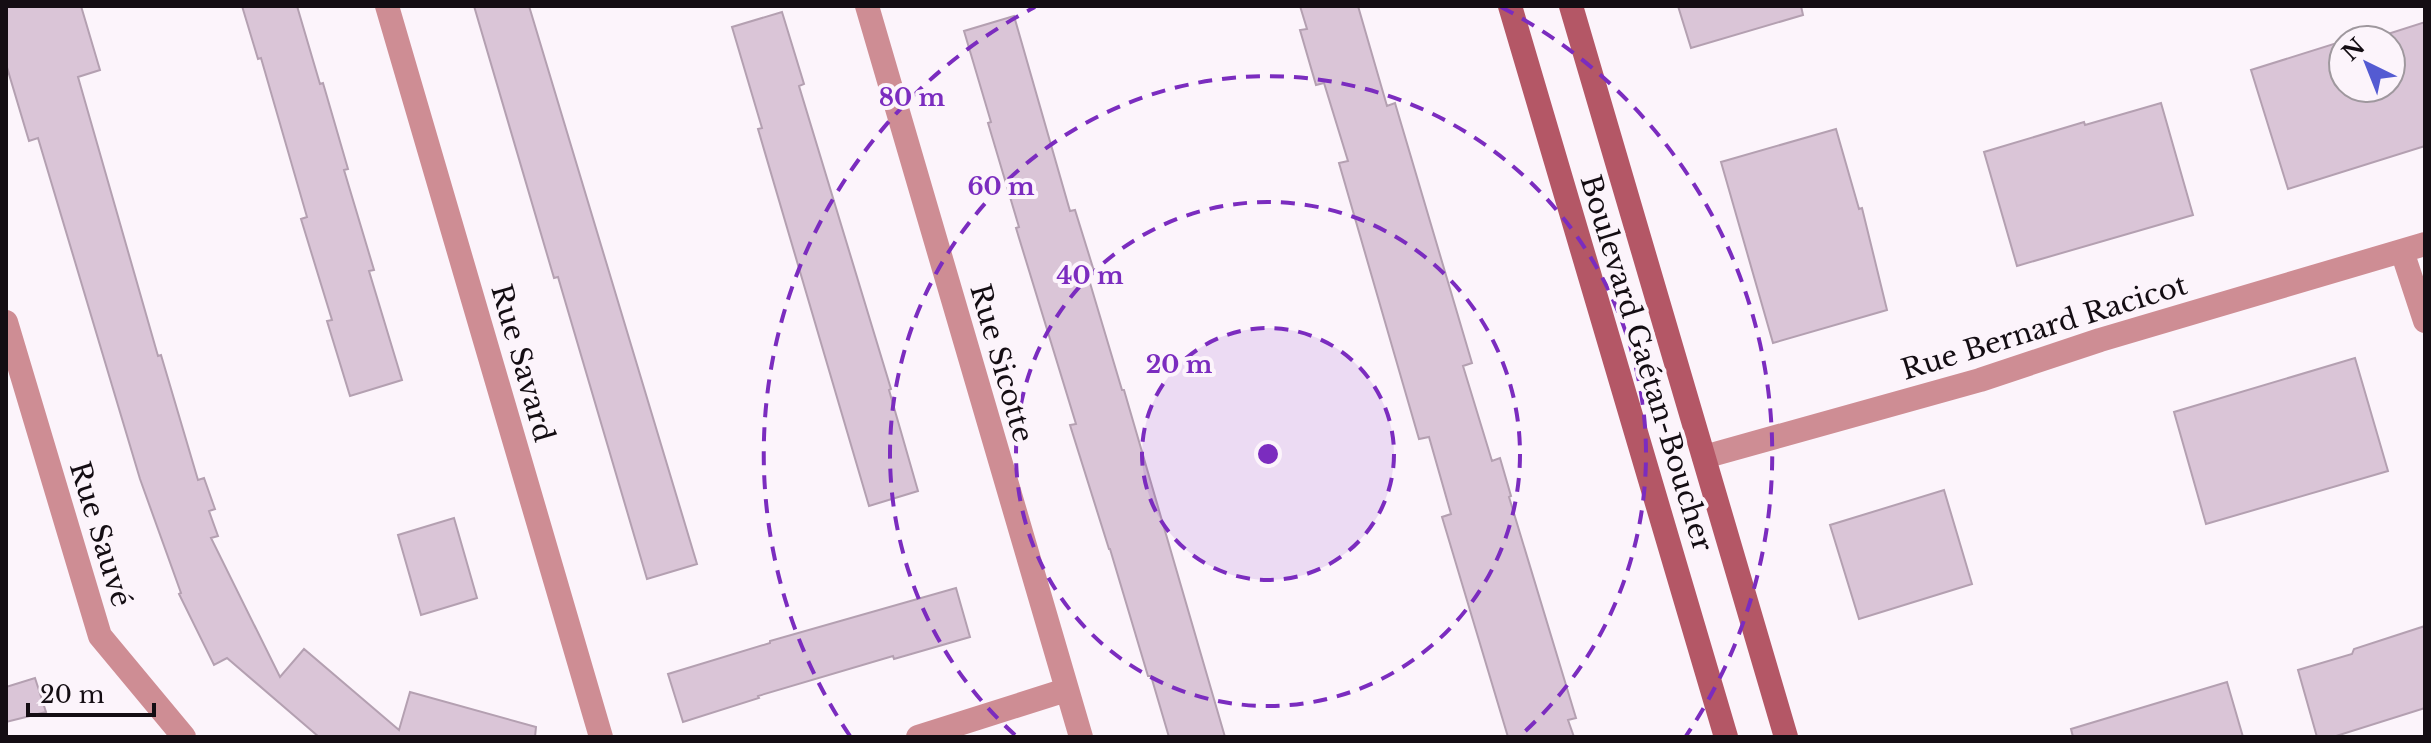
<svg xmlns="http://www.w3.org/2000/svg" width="2431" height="743" font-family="'Libre Baskerville',serif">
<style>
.building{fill:#dac5d7;stroke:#b4a0b1;stroke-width:2}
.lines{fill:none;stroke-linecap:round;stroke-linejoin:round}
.street{stroke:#ce8d94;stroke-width:24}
.secondary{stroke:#b45766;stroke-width:24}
.ring{fill:none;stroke:#7b2cbf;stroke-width:4;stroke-dasharray:14 10}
.labels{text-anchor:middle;stroke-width:8;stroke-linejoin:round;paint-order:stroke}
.street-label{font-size:28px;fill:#140d13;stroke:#fcf4fb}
.centre{fill:#7b2cbf;stroke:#fcf4fb;stroke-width:4}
.ring-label{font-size:24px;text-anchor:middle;font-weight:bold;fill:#7b2cbf;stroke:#fcf4fb;stroke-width:8;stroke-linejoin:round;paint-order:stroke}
</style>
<rect width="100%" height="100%" fill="#fcf4fb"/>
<!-- building -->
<path class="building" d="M 6,6 L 81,6 L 100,70 L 78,77 L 158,356 L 161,355 L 198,480 L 204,478 L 215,509 L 209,511 L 218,536 L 211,538 L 280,677 L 304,649 L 399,730 L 410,692 L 536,727 L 535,737 L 319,737 L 227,658 L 214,665 L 179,594 L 181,593 L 140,479 L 38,138 L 29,141 L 6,64 Z
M 242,6 L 297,6 L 320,84 L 323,83 L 348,169 L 344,170 L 374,270 L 369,271 L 402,380 L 350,396 L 327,321 L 332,320 L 301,219 L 307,217 L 261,58 L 258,59 Z
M 474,6 L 529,6 L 697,564 L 647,579 L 558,277 L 554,278 Z
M 1300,6 L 1358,6 L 1387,106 L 1395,103 L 1472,363 L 1463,366 L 1492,461 L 1500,458 L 1511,496 L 1509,497 L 1576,718 L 1568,720 L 1574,737 L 1508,737 L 1442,517 L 1451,514 L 1429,437 L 1419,439 L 1403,384 L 1339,163 L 1348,161 L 1324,83 L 1316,85 L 1300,30 L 1307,29 Z
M 1678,6 L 1801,6 L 1803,15 L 1691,48 Z
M 782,12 L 804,84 L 799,86 L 891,389 L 889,390 L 918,491 L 869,506 L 758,129 L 762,128 L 732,27 Z
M 1014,16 L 1070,211 L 1075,210 L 1094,271 L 1087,273 L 1122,390 L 1124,390 L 1225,737 L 1169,737 L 1151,676 L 1148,676 L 1110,549 L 1109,549 L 1070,425 L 1076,424 L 1016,228 L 1019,227 L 988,123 L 991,122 L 964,31 Z
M 2425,22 L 2425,146 L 2288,189 L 2251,70 L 2343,41 L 2343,88 L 2391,88 L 2391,40 L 2369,40 Z
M 2161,103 L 2193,215 L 2017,266 L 1984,152 L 2084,122 L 2085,125 Z
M 1836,129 L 1859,209 L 1862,208 L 1887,310 L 1773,343 L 1721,162 Z
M 2355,358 L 2388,471 L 2206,524 L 2174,412 Z
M 1944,490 L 1972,584 L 1859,619 L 1830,525 Z
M 454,518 L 477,598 L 421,615 L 398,535 Z
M 956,588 L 970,637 L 894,659 L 893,656 L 758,696 L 759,698 L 683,722 L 668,674 L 770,643 L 770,641 Z
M 2425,626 L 2425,708 L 2333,737 L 2317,737 L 2298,670 L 2352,654 L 2354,649 Z
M 35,678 L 46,712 L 6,722 L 6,687 Z
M 2227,682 L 2243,737 L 2073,737 L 2071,729 Z"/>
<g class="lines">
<!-- street -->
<path class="street" d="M 387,6 L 601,737
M 867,6 L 1081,737
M 2402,251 L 2425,321
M 6,322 L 100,636 L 184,737
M 1704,457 L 1980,380 L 2100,340 L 2425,244
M 918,737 L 1066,690"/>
<!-- secondary -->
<path class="secondary" d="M 1510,6 L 1726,737
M 1571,6 L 1786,737"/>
</g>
<!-- distance rings -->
<circle cx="1268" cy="454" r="126" fill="#7b2cbf" fill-opacity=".12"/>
<g class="ring">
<circle cx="1268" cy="454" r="126"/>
<circle cx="1268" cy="454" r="252"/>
<path d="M1015 735A378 378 0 1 1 1521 735"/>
<path d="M850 736A504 504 0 0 1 1035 7M1501 7A504 504 0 0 1 1686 736"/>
</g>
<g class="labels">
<!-- street labels -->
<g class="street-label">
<text transform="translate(2044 327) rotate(-17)" y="10">Rue Bernard Racicot</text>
<text transform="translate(523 363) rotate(74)" y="10">Rue Savard</text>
<text transform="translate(1002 363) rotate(74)" y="10">Rue Sicotte</text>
<text transform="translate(1647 363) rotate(73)" y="10">Boulevard Gaétan-Boucher</text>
<text transform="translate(101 534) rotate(73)" y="10">Rue Sauvé</text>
</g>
</g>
<circle cx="1268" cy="454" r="12" class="centre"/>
<g class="ring-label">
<text x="912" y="106">80 m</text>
<text x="1001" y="195">60 m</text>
<text x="1090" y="284">40 m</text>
<text x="1179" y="373">20 m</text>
</g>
<!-- border -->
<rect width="2431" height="743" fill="none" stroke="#140d13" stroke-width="16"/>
<!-- north arrow -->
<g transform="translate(2367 64) rotate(317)"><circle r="38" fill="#fcf4fb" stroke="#9f989e" stroke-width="2"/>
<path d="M0-6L14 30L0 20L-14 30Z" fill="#545bd2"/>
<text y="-12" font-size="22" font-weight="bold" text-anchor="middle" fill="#140d13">N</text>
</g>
<!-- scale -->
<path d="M28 703v12h126v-12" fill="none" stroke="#140d13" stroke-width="4"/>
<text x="40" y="703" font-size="24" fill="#140d13" stroke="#fcf4fb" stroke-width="6" paint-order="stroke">20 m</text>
</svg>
